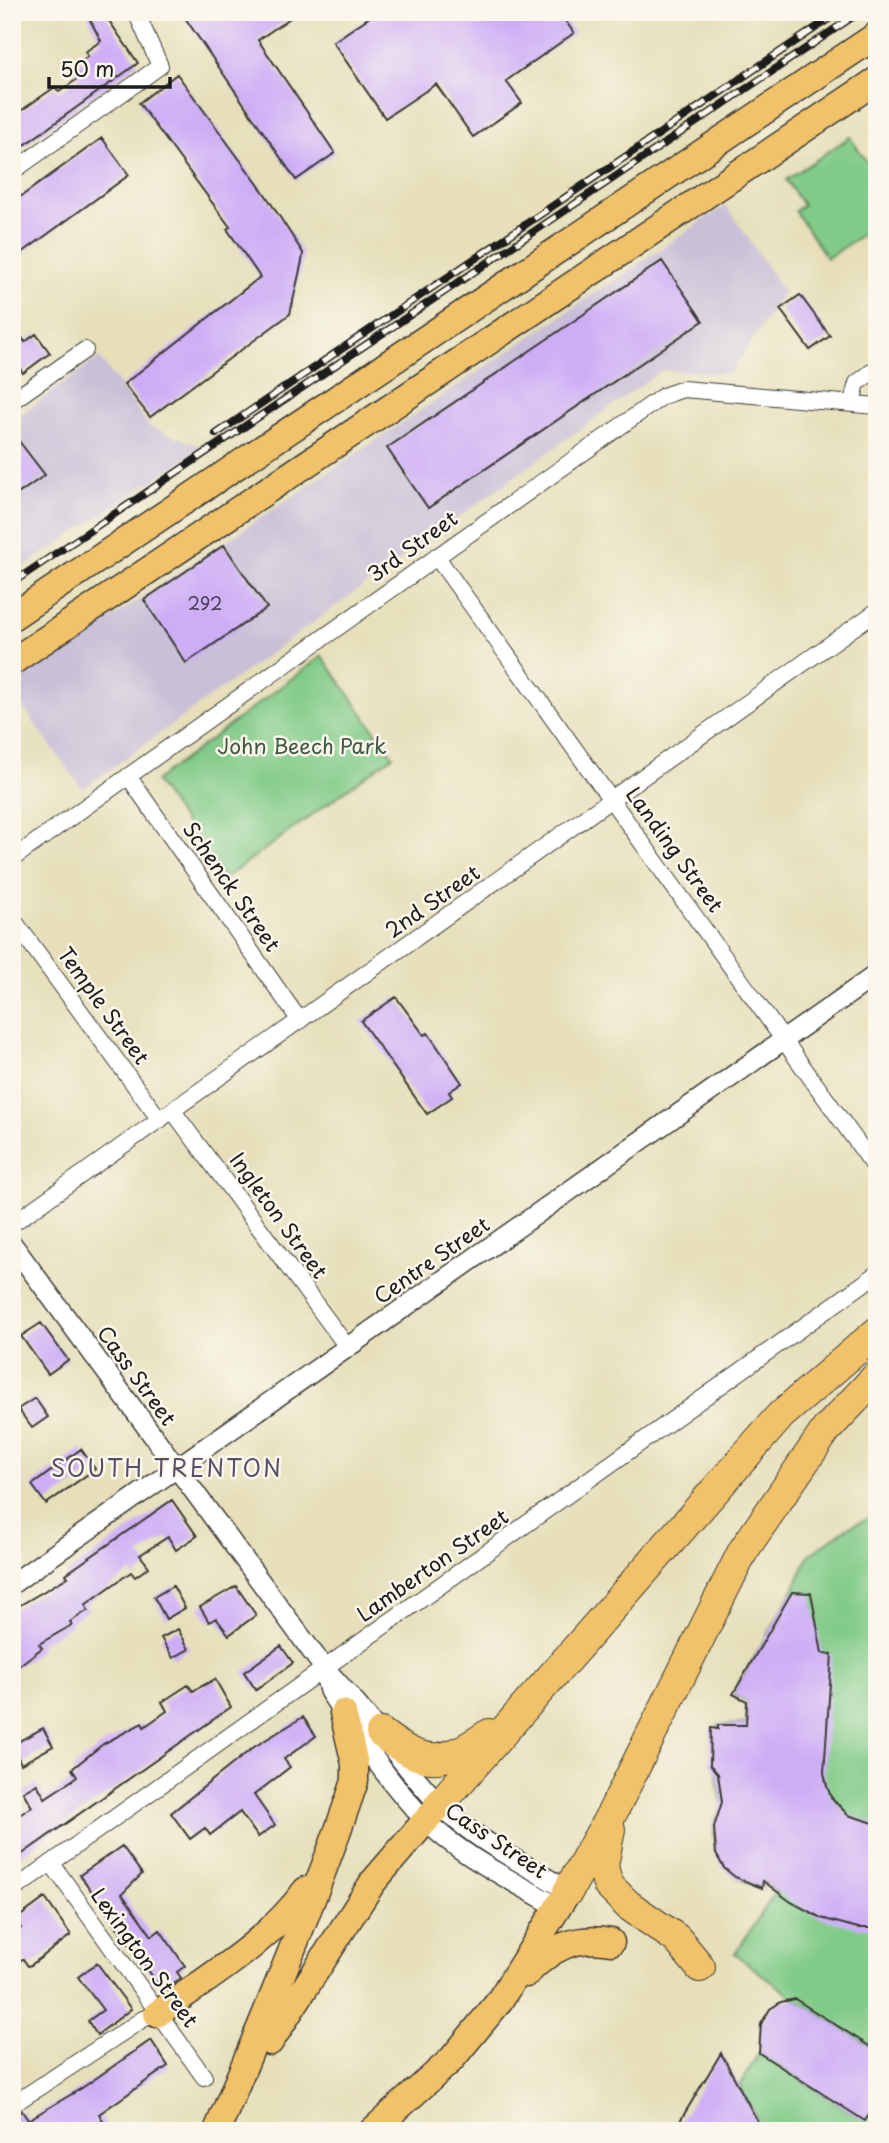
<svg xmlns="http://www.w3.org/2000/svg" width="889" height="2143" font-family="'Playpen Sans',sans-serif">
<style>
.industrial{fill:#c9bfd7}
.green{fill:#81cb88;stroke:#4e7452;stroke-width:2}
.building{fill:#cdadf6}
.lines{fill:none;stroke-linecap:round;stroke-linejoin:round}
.minor-casing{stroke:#3a3934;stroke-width:18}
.tertiary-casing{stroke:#3a3934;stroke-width:22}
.trunk-casing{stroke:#3a3934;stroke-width:29}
.motorway-casing{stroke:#3a3934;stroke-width:32}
.minor{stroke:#fff;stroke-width:16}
.tertiary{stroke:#fff;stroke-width:19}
.trunk{stroke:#f2c26a;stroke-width:26}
.motorway{stroke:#f2c26a;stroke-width:30}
.rail-casing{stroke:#1c1c1c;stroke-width:8}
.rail{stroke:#fbf7ec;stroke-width:5;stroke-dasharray:16;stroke-linecap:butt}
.labels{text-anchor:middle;stroke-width:5;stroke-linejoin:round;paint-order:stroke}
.number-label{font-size:18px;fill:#484052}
.street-label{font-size:21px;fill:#1c1c1c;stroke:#fbf7ec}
.park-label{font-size:21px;fill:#3f5942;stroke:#fbf7ec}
.neighbourhood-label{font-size:23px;letter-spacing:2px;fill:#5a4f68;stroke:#fbf7ec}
</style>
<rect width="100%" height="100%" fill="#fbf7ec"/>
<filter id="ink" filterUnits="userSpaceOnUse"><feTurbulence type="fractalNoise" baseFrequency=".0143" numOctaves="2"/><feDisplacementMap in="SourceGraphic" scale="14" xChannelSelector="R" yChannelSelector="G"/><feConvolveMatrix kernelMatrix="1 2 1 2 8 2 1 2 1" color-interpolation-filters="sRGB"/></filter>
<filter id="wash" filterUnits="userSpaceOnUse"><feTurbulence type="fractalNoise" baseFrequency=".00686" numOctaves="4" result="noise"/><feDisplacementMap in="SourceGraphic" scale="28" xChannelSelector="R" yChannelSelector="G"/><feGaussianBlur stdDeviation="1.57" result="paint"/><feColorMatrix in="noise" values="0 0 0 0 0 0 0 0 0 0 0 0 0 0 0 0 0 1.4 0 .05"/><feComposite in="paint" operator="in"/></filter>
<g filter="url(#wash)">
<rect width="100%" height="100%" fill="#e6dfba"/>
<!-- industrial -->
<path class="industrial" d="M 726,205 L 784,292 L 730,374 L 662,370 L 83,789 L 12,693 L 12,685 Z
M 99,357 L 150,427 L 203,447 L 12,575 L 12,421 Z"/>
<!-- green -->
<path class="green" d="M 850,137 L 877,177 L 877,225 L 827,258 L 795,211 L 803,205 L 786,180 Z
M 322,656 L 393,756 L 224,879 L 155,781 Z
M 877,1515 L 877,2051 L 795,1999 L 735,1954 L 776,1891 L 763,1881 L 762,1888 C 727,1878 705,1854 717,1816 L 725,1817 L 717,1780 L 718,1725 L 746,1724 L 747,1701 L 733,1694 L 792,1592 L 809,1555 L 850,1526 Z
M 759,2053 L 865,2121 L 877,2103 L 877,2131 L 757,2131 L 758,2122 L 739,2086 Z"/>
<g id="blocks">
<!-- building -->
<path class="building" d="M 86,12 L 103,12 L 138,63 L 12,154 L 12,117 L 55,87 L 59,92 L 80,77 L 73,67 L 88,56 L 85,52 L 101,41 Z
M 181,12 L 299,12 L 258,40 L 335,153 L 296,180 Z
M 377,12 L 559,12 L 574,33 L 506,81 L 522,103 L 473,137 L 436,84 L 385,118 L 333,42 Z
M 177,74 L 265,194 L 303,253 L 302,261 L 290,314 L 150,417 L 124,384 L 260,277 L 227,229 L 230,227 L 139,103 Z
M 102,138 L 129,175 L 12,260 L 12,203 Z
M 662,261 L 703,321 L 428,508 L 387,448 Z
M 800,295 L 830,336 L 810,350 L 780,309 Z
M 12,323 L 25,342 L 36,334 L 50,353 L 23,373 L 12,358 Z
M 12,432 L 45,475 L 12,498 Z
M 224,545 L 267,608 L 186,663 L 144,600 Z
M 396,997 L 424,1035 L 428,1033 L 462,1083 L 449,1092 L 452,1097 L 427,1114 L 361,1021 Z
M 41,1323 L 68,1360 L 48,1374 L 21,1336 Z
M 35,1398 L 48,1417 L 32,1428 L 18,1409 Z
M 81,1449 L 95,1469 L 46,1504 L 32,1485 Z
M 172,1500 L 197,1536 L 176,1550 L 168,1537 L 140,1555 L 149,1567 L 135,1577 L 131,1572 L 85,1605 L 88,1610 L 70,1622 L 72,1625 L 39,1644 L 42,1648 L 12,1671 L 12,1610 L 68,1577 L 66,1574 Z
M 173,1586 L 185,1608 L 166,1619 L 154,1597 Z
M 236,1586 L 256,1615 L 229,1635 L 216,1618 L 209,1622 L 200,1607 Z
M 792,1592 L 811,1593 L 822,1653 L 832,1654 L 824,1773 L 827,1786 L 831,1797 L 848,1815 L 877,1824 L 877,1928 L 858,1928 L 821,1918 L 791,1902 L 763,1881 L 762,1888 L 735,1877 L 724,1868 L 716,1854 L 714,1827 L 722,1802 L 718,1774 L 710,1765 L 711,1728 L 718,1729 L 718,1725 L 746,1725 L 747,1701 L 733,1694 Z
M 178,1629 L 189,1649 L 173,1658 L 161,1638 Z
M 281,1646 L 293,1663 L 256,1690 L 244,1672 Z
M 215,1679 L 231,1707 L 18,1857 L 12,1846 L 12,1828 L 20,1824 L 16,1817 L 32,1807 L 23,1792 L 37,1784 L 45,1798 L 77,1777 L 72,1769 L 103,1744 L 142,1723 L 144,1727 L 167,1711 L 162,1702 L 188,1685 L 193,1691 Z
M 303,1717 L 316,1736 L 284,1759 L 290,1767 L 254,1795 L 275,1825 L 258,1837 L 240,1812 L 210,1835 L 205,1828 L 190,1839 L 171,1813 L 254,1747 Z
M 43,1728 L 53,1746 L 21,1764 L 12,1745 Z
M 122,1846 L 142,1874 L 122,1894 L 152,1936 L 160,1930 L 185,1966 L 177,1972 L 181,1978 L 163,1991 L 80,1875 Z
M 45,1898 L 71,1935 L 31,1965 L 28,1966 L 23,1959 L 12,1963 L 12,1935 L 21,1928 L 15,1920 Z
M 97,1963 L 131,2009 L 97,2035 L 88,2021 L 103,2010 L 78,1977 Z
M 795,1999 L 877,2051 L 877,2103 L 865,2121 L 759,2053 L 761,2024 L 770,2009 L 781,2002 Z
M 151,2040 L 168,2066 L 99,2114 L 106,2125 L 97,2131 L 12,2131 L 13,2115 L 22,2111 L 28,2120 L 82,2088 Z
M 721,2053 L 758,2122 L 756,2131 L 674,2131 Z"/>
</g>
</g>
<g filter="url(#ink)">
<use href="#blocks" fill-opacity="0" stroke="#3a3934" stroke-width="2"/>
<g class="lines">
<!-- minor casing -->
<g class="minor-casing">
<path id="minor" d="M 12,172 L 160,66 L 136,12
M 12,401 L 85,350
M 852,402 L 857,383 L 877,368
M 436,556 L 877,1170
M 128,776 L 300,1021
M 12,859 L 663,396 L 683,389 L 877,406
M 12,918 L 160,1120
M 173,1111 L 348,1348
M 12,1224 L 877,611
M 52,1864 L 204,2077
M 12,1891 L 877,1274
M 12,2105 L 143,2019 L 157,2014"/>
</g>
<!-- tertiary casing -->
<g class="tertiary-casing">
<path id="tertiary" d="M 12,1244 L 324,1668 C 366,1710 398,1761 439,1804 C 471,1838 527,1865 568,1891
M 12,1584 L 877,974
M 324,1670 L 329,1691 C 358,1735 389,1784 426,1821 C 462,1857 514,1881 557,1907"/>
</g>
<!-- trunk casing -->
<g class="trunk-casing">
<path id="trunk" d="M 12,617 L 877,35
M 12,662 L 877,80
M 526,1974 C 551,1948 575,1935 611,1942
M 157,2014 C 209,1977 268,1942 306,1890
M 270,2042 L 373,1882 L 439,1805
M 217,2131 C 265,2015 315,1900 355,1781 L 355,1764 L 343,1713
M 372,2131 L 451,2060 L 498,2003 L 568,1891"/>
</g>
<!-- motorway casing -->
<g class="motorway-casing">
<path id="motorway" d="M 381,1733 C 426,1768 443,1765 489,1734
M 439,1805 L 781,1415 L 877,1332
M 610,1829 L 603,1866 L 608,1885 L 628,1905 L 677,1939 L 700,1967
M 568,1891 L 613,1811 L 743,1551 L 826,1430 L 877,1376"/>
</g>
<!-- minor -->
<use href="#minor" class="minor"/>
<!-- tertiary -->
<use href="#tertiary" class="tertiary"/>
<!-- trunk -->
<use href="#trunk" class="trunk"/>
<!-- motorway -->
<use href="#motorway" class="motorway"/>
<!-- rail casing -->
<g class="rail-casing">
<path id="rail" d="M 216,434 L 839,12
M 12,583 L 860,12"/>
</g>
<!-- rail -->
<use href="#rail" class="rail"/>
</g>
</g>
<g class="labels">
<!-- number labels -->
<g class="number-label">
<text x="205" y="610">292</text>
</g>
<!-- street labels -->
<g class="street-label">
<text transform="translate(413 547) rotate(-36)" y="7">3rd Street</text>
<text transform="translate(674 850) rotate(54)" y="7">Landing Street</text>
<text transform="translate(231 887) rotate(55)" y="7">Schenck Street</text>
<text transform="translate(433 902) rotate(-35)" y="7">2nd Street</text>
<text transform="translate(103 1006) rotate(54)" y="7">Temple Street</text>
<text transform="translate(278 1216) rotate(54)" y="7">Ingleton Street</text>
<text transform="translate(432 1261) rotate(-35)" y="7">Centre Street</text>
<text transform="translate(136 1376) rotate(54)" y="7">Cass Street</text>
<text transform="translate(433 1566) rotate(-35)" y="7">Lamberton Street</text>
<text transform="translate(496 1841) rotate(34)" y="7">Cass Street</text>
<text transform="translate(144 1958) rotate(54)" y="7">Lexington Street</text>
</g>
<!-- park labels -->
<g class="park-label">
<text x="302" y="754">John Beech Park</text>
</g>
<!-- neighbourhood labels -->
<g class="neighbourhood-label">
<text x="167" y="1477">SOUTH TRENTON</text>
</g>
</g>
<!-- margin -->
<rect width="889" height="2143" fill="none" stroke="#fbf7ec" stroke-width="42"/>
<!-- scale -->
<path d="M49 77v10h121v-10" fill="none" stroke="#1c1c1c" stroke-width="3.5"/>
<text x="60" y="77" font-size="21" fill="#1c1c1c" stroke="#fbf7ec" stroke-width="5" paint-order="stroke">50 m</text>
</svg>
